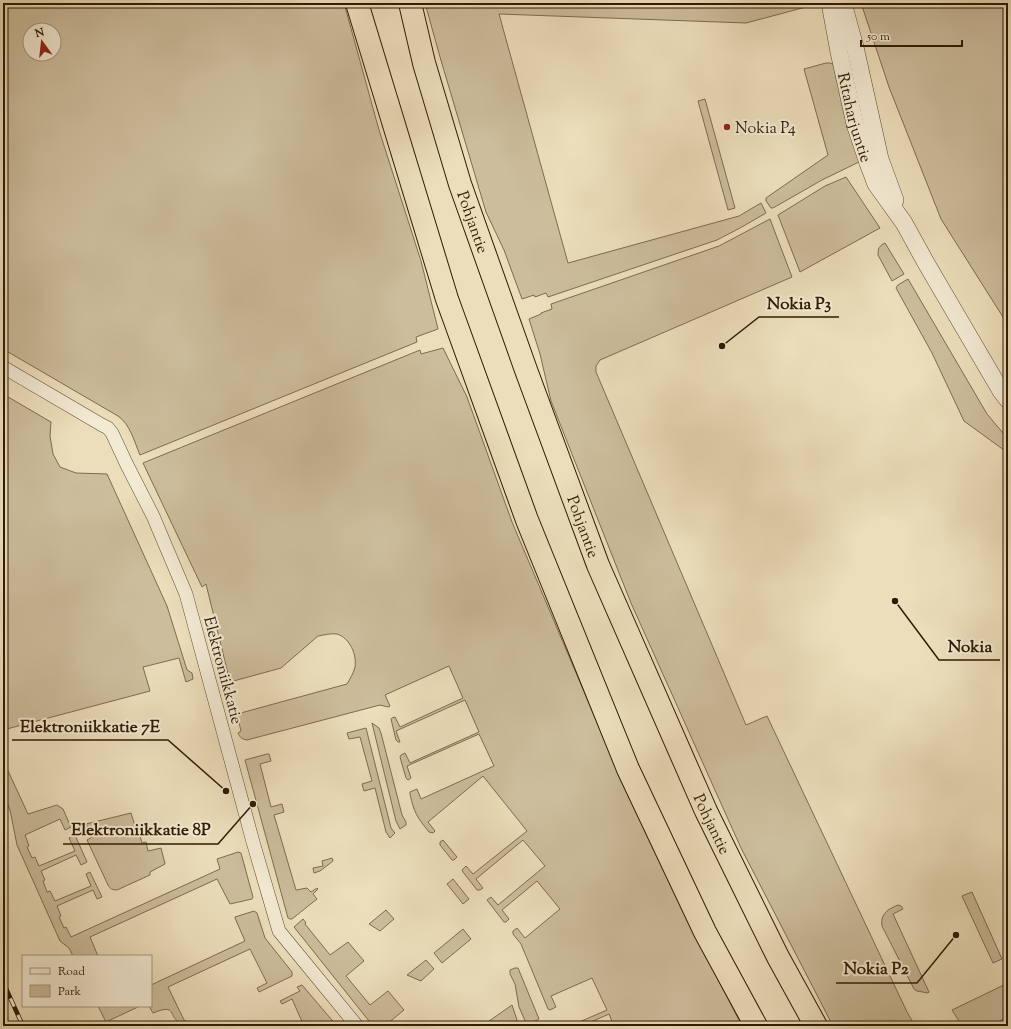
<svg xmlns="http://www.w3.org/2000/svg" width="1011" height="1029" font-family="'Sorts Mill Goudy',serif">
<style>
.green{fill:#ccbd9c;stroke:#7d6c4f;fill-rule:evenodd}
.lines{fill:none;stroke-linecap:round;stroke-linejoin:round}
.minor-casing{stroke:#5e4c30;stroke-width:14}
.tertiary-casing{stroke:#5e4c30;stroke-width:18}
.motorway-casing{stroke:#2e1b02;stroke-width:24}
.minor{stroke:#f3ead3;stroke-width:13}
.tertiary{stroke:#f3ead3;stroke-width:17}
.motorway{stroke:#ecdebb;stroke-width:22}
.rail-casing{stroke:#2e1b02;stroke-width:4.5}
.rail{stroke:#f3ead3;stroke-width:3;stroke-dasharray:9;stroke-linecap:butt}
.poi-dot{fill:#8f2418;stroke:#f3ead3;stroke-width:1.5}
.labels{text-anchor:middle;stroke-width:4;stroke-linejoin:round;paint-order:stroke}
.street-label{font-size:16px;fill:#2e1b02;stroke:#f3ead3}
.poi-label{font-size:16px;fill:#2e1b02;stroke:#f3ead3;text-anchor:start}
.leader{fill:none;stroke:#2e1b02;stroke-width:1.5}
.callout-dot{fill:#2e1b02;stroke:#f3ead3;stroke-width:1.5}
.callout-label{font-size:17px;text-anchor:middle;font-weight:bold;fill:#2e1b02;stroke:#f3ead3;stroke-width:4;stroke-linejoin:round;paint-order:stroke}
</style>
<rect width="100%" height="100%" fill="#ecdebb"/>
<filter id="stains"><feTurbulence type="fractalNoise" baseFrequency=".005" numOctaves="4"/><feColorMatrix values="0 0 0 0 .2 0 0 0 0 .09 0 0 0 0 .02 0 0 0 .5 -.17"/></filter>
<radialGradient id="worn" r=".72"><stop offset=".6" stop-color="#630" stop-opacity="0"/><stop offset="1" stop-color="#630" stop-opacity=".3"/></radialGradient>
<!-- green -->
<path class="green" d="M 3,3 L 344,3 L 379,130 L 421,261 L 438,329 L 416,337 L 417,342 L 140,455 C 134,441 130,424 118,416 L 3,349 ZM 30,30 L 54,30 L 54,54 L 30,54 Z
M 425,3 L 805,3 L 806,7 L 746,23 L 499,14 L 568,263 L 739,216 L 761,203 L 766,213 L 740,228 L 717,240 L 548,297 L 546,293 L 535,297 L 534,295 L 522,299 L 504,250 L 486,212 L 440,57 Z
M 861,3 L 1008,3 L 1008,325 L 941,219 L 889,87 Z
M 826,63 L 830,63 L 835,65 L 861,161 L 822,180 L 773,208 L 771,208 L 766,201 L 766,198 L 828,155 L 804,69 Z
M 705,99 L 735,208 L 728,210 L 698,101 Z
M 846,177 L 880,228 L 800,272 L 778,215 L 825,186 Z
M 770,219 L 792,277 L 600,360 L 596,366 L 596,372 L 746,725 L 767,716 L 907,1012 L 915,1026 L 833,1026 L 741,848 L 631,603 L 551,401 L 540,354 L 529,319 L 541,314 L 541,313 L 552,309 L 551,304 L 719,246 Z
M 885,243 L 904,274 L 892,281 L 878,255 C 878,248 879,246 885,243 Z
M 908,279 L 987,414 L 1008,439 L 1008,453 L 964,421 L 932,353 L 896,288 L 898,285 Z
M 443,348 L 467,397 L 512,522 L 618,772 L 696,936 L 742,1026 L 614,1026 L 609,1014 L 582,1026 L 570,1026 L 607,1010 L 592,978 L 551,996 L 556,1007 L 550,1010 L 548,1009 L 521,944 L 513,934 L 513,931 L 517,928 L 525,938 L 560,909 L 537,881 L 502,910 L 509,919 L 506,922 L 504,922 L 487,900 L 491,897 L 498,905 L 545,866 L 523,840 L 476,879 L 483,888 L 480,890 L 477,890 L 463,872 L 462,870 L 466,866 L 473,874 L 527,831 L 483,776 L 428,822 L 435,831 L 433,833 L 429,832 C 417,817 414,813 410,794 L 410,792 L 417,789 L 421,799 L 494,766 L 479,734 L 407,766 L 411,778 L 408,780 L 406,778 L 400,757 L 401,755 L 405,753 L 410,763 L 479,732 L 465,700 L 396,731 L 400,742 L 398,742 L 396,740 L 391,719 L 392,718 L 395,717 L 400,727 L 463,698 L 449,666 L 385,695 L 390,706 L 388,707 L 380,705 L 247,740 C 241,739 240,737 238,733 L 241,731 L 237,714 L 347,684 C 350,679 354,672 355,667 C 357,655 350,638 337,634 C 331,633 324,635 318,636 L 281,668 L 230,682 L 206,584 L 202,587 L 143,463 L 420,350 L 421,354 Z
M 3,394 L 51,422 L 50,436 L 53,454 L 60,467 L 76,473 L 107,474 L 167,606 L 187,670 L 192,673 L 193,679 L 186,682 L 179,658 L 143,667 L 150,691 L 3,730 Z
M 372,723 L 379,728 L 381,733 L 402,815 L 406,822 L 406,825 L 400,829 L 396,821 Z
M 366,728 L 391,828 L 395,833 L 390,838 L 386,832 L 375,788 L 364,791 L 362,784 L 372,781 L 360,737 L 349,739 L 347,733 Z
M 267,754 L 269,754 L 271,761 L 260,764 L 271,807 L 282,804 L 284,812 L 274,815 L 296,890 L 307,888 L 311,892 L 317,888 L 318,889 L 313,894 L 317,899 L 292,919 L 290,919 L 288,918 L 245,760 Z
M 3,760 L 28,814 L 57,805 L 63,809 L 71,827 L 65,830 L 60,819 L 25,835 L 29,846 L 27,847 L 32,858 L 35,857 L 39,866 L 75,851 L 69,838 L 75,835 L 87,862 L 81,865 L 76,855 L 41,871 L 45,880 L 43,881 L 47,892 L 50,891 L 55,901 L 91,886 L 86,874 L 90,872 L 102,897 L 97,899 L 93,890 L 57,906 L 61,916 L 59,917 L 64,928 L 66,927 L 71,937 L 220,869 L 217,859 L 238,852 L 241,853 L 253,897 L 252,899 L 230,904 L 217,879 L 90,937 L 98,956 L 73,956 L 69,948 L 60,941 L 17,845 L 10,810 L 3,792 Z
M 131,813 L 138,836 L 140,836 L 142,843 L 146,842 L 148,851 L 161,848 L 165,864 L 150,872 L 150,875 L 117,890 C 113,890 110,889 108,885 L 87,840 L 92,837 L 86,824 Z
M 443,840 L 457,857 L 454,860 L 452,860 L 440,845 L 440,842 Z
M 332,858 L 333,861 L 320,871 L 314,873 L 313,868 L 323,866 L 322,861 Z
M 453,879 L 469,899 L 463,904 L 447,884 Z
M 972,892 L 1002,959 L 993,963 L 962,896 Z
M 898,905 L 901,906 L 903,909 L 893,914 L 929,992 L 928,993 L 917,991 L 914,989 L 882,926 C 880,914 888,909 898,905 Z
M 386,910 L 394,919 L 380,931 L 369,924 Z
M 254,911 L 257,913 L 265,938 L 292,972 L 292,976 L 259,992 L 257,988 L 267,983 L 250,949 L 168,987 L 184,1020 L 187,1022 L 187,1023 L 181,1024 C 167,1016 178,1003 153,1013 L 149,1006 L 151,1006 L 151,985 L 245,941 L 235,918 L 235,917 Z
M 303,919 L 306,923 L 305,924 L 330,955 L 348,942 L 364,961 L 346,976 L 370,1005 L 388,991 L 404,1010 L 387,1024 L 388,1026 L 373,1026 L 294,927 Z
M 463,929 L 471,939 L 442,963 L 434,953 Z
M 426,960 L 434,969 L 421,981 L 407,975 Z
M 515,968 L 518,968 L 539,1019 L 527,1025 L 519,1007 L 515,984 L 510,974 L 510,970 Z
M 1008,983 L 1008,1015 L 993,1026 L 962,1026 L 952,1010 Z
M 302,985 L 337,1026 L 304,1026 L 292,999 L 282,1004 L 280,1001 L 300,991 L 297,987 Z
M 512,1005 L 519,1026 L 482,1026 Z
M 98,1006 L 140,1006 L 106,1022 Z"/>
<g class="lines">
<!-- minor casing -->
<g class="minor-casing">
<path id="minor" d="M 3,367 L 102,425 L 108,428 L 112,433 L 127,465 L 153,516 L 186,594 L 253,842 L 279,931 L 357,1026"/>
</g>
<!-- tertiary casing -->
<g class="tertiary-casing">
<g id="tertiary">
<path id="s1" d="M 830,3 L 839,52 L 855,124 L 868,163 L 876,184 L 904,223 L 926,263 L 1001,391 L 1008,400"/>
<path d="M 843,3 L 855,47 L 880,159 L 895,200"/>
</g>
</g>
<!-- motorway casing -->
<g class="motorway-casing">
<g id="motorway">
<path d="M 357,3 L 447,299 L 527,520 L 628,769 L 705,932 L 756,1026"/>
<path id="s2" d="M 410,3 L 424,63 L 460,184 L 526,370 L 598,565 L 706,811 L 778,957 L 816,1026"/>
</g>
</g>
<!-- minor -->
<use href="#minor" class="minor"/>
<!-- tertiary -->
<use href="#tertiary" class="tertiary"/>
<!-- motorway -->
<use href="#motorway" class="motorway"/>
<!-- rail casing -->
<g class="rail-casing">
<path id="rail" d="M 3,982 L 23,1026"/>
</g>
<!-- rail -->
<use href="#rail" class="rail"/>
</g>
<!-- markers -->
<circle class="poi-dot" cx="727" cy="127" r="4"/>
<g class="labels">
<!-- street labels -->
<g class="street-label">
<text dy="6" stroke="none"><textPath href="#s1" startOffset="117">Ritaharjuntie</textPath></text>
<text dy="6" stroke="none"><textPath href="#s2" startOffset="228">Pohjantie</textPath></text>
<text dy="6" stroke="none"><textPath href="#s2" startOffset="552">Pohjantie</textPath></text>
<text transform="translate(224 670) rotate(75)" y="6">Elektroniikkatie</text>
<text dy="6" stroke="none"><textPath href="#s2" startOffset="876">Pohjantie</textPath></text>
</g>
<!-- poi labels -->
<g class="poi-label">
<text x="735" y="133">Nokia P4</text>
</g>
</g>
<!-- callouts -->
<path class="leader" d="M722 346L759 317H839M895 601L939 660H1000M226 791L168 740H12M253 804L218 844H63M956 935L917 983H836"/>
<g class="callout-dot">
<circle cx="722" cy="346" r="4"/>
<circle cx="895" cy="601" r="4"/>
<circle cx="226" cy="791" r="4"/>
<circle cx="253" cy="804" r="4"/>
<circle cx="956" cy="935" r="4"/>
</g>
<g class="callout-label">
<text x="799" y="309">Nokia P3</text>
<text x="970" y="652">Nokia</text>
<text x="90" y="732">Elektroniikkatie 7E</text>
<text x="141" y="835">Elektroniikkatie 8P</text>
<text x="876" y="974">Nokia P2</text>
</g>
<!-- margin -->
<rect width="1011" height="1029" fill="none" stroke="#ecdebb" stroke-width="16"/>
<rect x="4" y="4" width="1003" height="1021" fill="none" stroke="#2e1b02" stroke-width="2"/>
<rect x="8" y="8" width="995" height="1013" fill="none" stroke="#2e1b02"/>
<!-- legend -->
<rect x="22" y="955" width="130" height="52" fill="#f3ead3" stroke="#a4977f"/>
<rect x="30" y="968" width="20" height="6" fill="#f3ead3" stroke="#a4977f"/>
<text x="58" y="975" font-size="12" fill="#2e1b02">Road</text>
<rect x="30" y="985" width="20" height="12" fill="#ccbd9c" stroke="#a4977f"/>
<text x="58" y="995" font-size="12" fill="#2e1b02">Park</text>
<!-- north arrow -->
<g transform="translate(42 42) rotate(345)"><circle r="19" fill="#f3ead3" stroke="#a4977f"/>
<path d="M0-3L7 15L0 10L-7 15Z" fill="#8f2418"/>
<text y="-6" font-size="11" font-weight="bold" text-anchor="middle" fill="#2e1b02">N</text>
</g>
<!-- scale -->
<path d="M861 40v6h101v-6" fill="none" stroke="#2e1b02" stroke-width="2"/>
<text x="867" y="40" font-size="12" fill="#2e1b02" stroke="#f3ead3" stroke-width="3" paint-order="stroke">50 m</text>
<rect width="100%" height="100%" filter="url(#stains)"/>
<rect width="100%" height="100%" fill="url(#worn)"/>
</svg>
